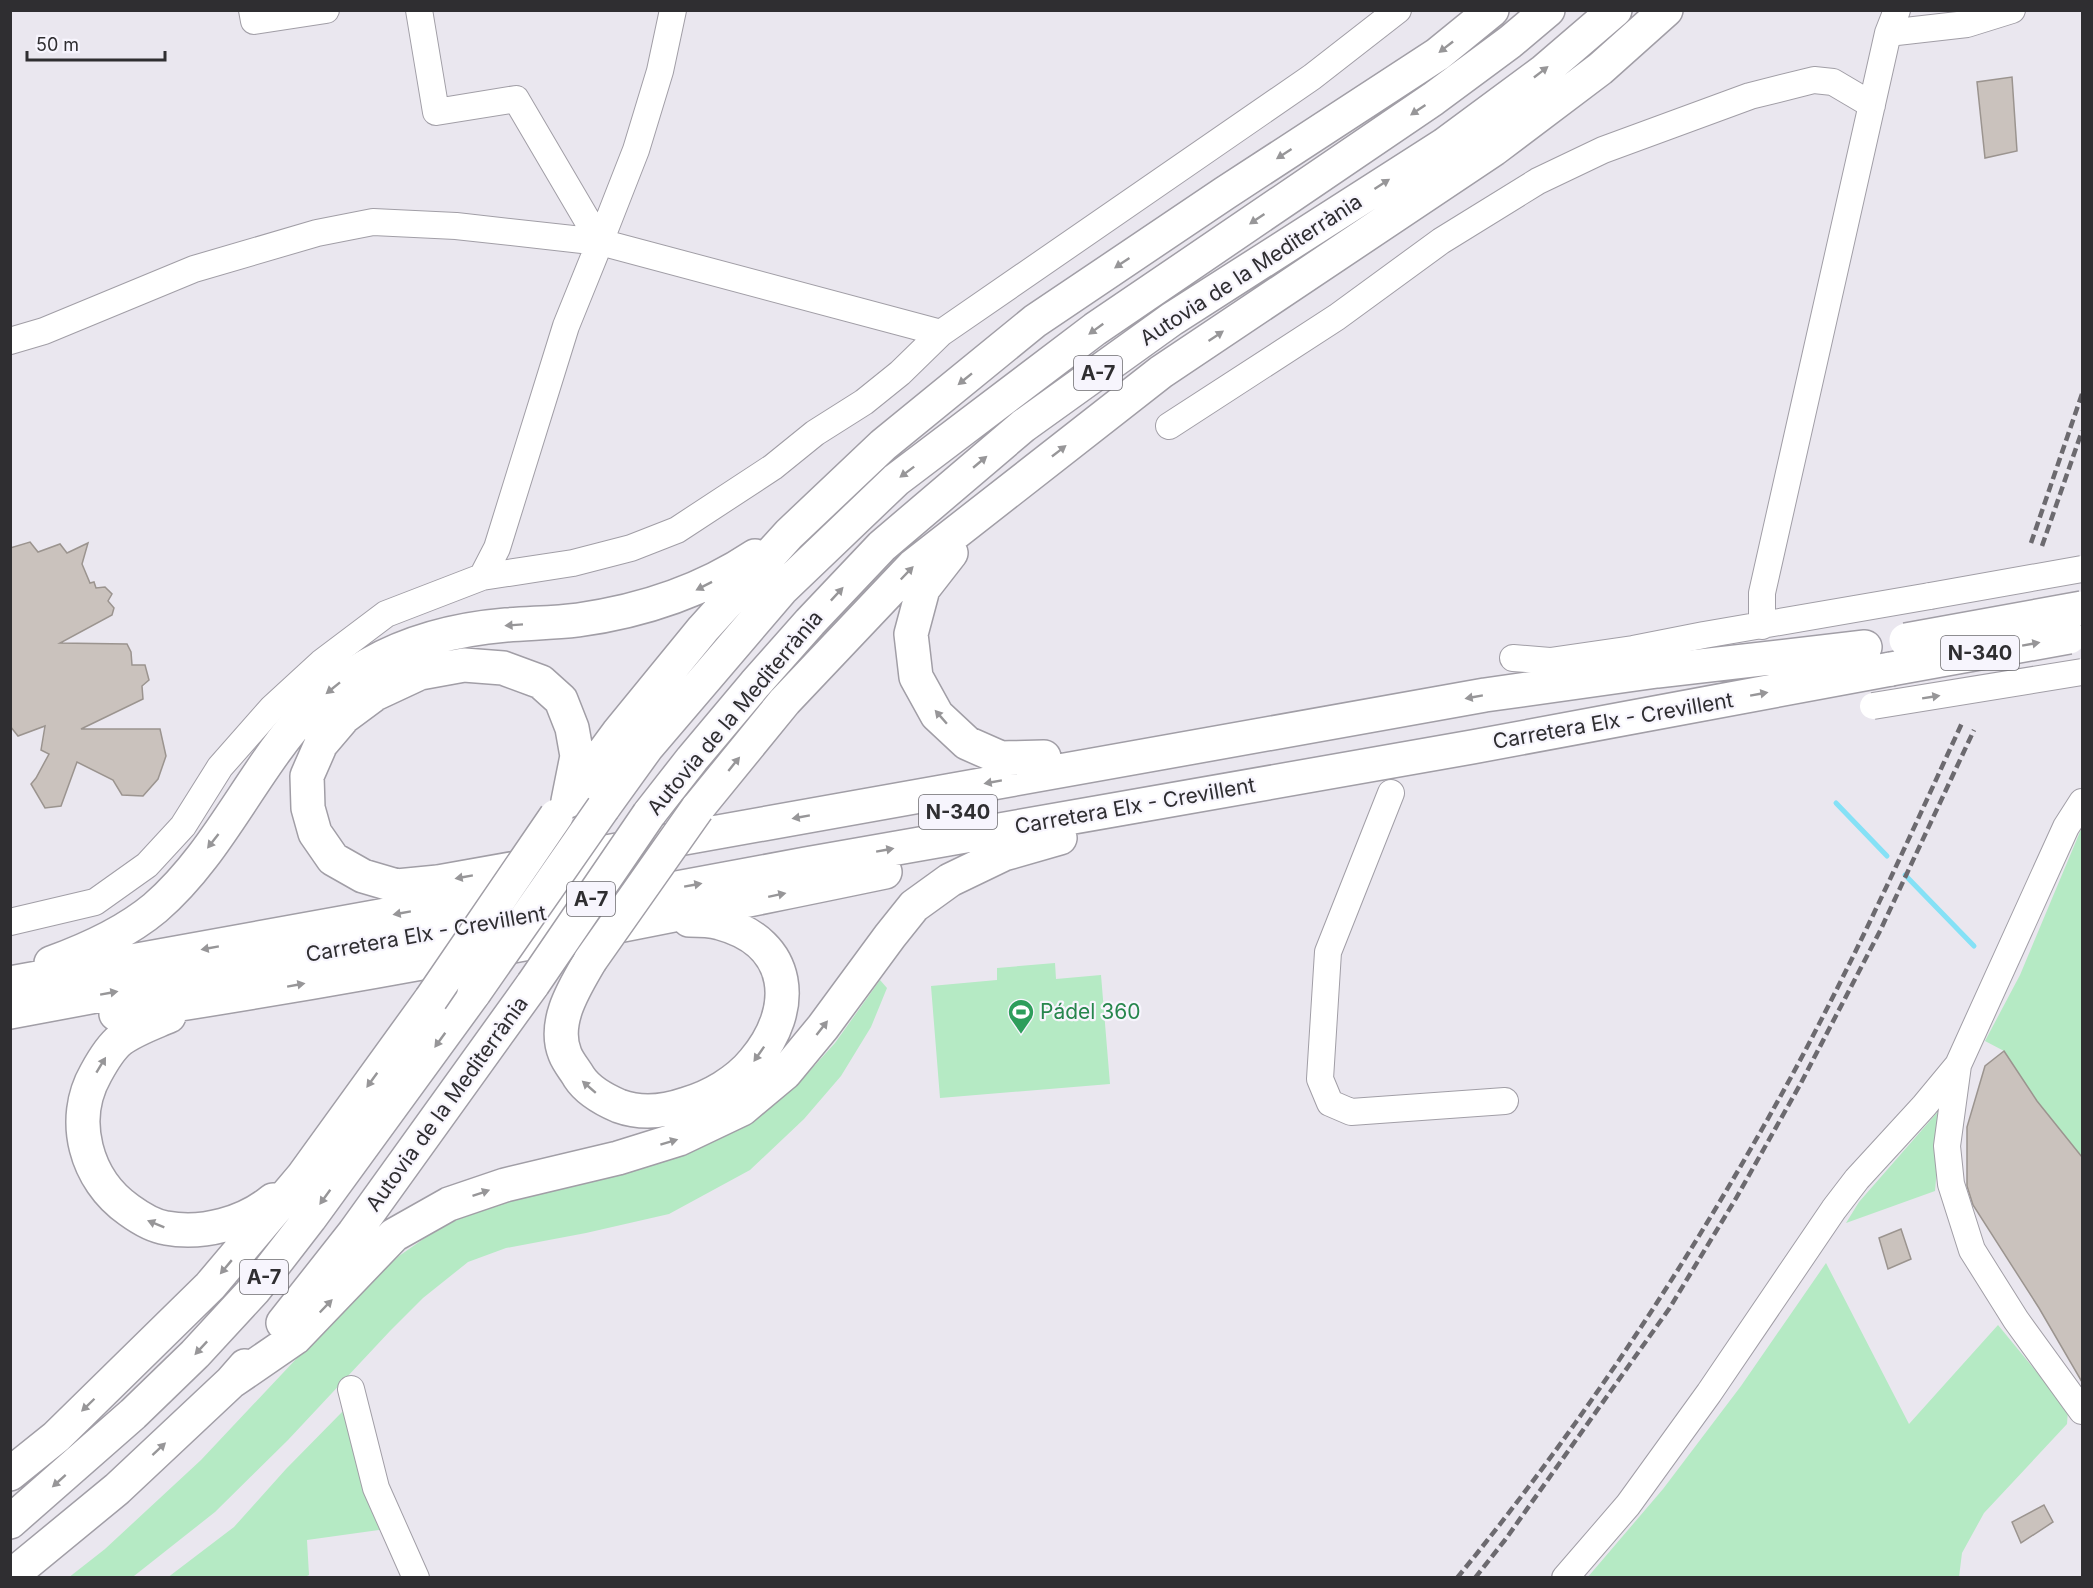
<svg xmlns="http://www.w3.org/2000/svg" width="2093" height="1588" font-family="Inter,sans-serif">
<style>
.green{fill:#b5eac4}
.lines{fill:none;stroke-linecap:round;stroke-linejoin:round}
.stream{stroke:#85e1f6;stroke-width:5}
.building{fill:#cac2bd;stroke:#9b948f;stroke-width:1.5}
.minor-casing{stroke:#a19ea6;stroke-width:28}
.highway-casing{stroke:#a19ea6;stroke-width:36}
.minor{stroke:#fff;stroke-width:26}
.highway{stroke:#fff;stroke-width:33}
.rail{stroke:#6c6a6f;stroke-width:4.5;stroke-dasharray:9 4.5;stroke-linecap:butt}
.minor-bridge-casing{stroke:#a19ea6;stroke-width:28;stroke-linecap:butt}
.highway-bridge-casing{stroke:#a19ea6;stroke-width:36;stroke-linecap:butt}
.minor-bridge{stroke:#fff;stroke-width:26}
.highway-bridge{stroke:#fff;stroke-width:33}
.oneway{fill:#979698}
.labels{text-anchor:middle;stroke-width:4.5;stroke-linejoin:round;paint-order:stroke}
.shield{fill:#f7f5fd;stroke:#6b6a6e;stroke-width:1.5}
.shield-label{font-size:20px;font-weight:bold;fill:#2f2e31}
.street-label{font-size:21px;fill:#2f2e31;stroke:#f7f5fd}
.leisure-label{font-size:21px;fill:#27864d;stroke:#f7f5fd;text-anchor:start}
</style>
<rect width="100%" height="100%" fill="#eae7ef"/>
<!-- green -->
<path class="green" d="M 2082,827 L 2082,1157 L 2037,1101 L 2004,1051 L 1985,1041 L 2020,975 Z
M 1055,963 L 1056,979 L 1101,975 L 1110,1084 L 940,1098 L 931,986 L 997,980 L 997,968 Z
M 880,980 L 887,988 L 871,1027 L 841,1076 L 804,1119 L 750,1170 L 669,1214 L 586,1233 L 506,1248 L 468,1262 L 423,1298 L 390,1331 L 288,1440 L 215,1512 L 134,1576 L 68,1578 L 105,1549 L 201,1460 L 361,1290 L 399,1256 L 432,1233 L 472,1212 L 535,1193 L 653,1165 L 709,1143 L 753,1121 L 797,1085 L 835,1043 Z
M 1942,1107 L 1935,1191 L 1846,1223 L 1859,1202 Z
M 1826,1263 L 1909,1424 L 1998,1325 L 2068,1410 L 2067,1424 L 1984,1513 L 1962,1553 L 1959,1577 L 1587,1578 L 1663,1489 L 1741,1386 Z
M 344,1410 L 386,1529 L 307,1540 L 309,1575 L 305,1577 L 167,1578 L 234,1527 L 286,1469 Z"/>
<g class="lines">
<!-- stream -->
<path class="stream" d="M 1836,803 L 1887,856
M 1905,875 L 1974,946"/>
</g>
<!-- building -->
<path class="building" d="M 2012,77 L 2017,151 L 1985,158 L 1977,82 Z
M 30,542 L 38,552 L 60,544 L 67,553 L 88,543 L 82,564 L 90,583 L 94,582 L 96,588 L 105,587 L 112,594 L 108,601 L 114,608 L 112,615 L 60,643 L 127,644 L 131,652 L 132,665 L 145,665 L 149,680 L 142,686 L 143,699 L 81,729 L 160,729 L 166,756 L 158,779 L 143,796 L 122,795 L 113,780 L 77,762 L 61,806 L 45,808 L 31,784 L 36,778 L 49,754 L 41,750 L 45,726 L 18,736 L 10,726 L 10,548 Z
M 2004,1051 L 2037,1101 L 2082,1157 L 2082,1382 L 2039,1308 L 1973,1205 L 1967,1186 L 1967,1127 L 1985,1066 Z
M 1901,1229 L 1911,1259 L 1888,1269 L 1879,1238 Z
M 2044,1505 L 2053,1522 L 2021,1543 L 2012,1522 Z"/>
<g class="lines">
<!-- minor casing -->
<g class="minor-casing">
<path id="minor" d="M 252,10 L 254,21 L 326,10
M 419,10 L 436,112 L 516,99 L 600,242
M 673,10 L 660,71 L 636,150 L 600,242 L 941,333 L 1312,77 L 1398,10
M 1888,33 L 1967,24 L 2012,10
M 10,341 L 44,331 L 194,269 L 317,233 L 373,222 L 456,226 L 600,242
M 1169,426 L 1337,317 L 1441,241 L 1538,181 L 1603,150 L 1750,96 L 1814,80 L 1833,82 L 1872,105
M 482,577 L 573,563 L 631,548 L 677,530 L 773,467 L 815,433 L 864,402 L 900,373 L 941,333
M 1762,626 L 1762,593 L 1888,33 L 1897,10
M 1513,658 L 1550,661 L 1633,649 L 1704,635 L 1930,596
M 1391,793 L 1328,952 L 1320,1079 L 1330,1103 L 1351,1112 L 1505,1101
M 10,922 L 95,902 L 147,865 L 183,826 L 220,767 L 272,708 L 321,663 L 386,614 L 482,577 L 497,548 L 566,326 L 600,242
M 1958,1065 L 1947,1146 L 1951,1184 L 1972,1250 L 2016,1320 L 2082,1411
M 351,1389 L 376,1488 L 416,1578
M 1565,1578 L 1628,1505 L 1709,1393 L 1834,1209 L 1857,1179 L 1924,1106 L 1958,1065 L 2066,827 L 2082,802"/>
</g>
<!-- highway casing -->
<g class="highway-casing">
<path id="highway" d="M 951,553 L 923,589 L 911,634 L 916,677 L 937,715 L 967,743 L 1001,758 L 1044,757
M 573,794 L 618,733 L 703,629 L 789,534 L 883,445 L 1035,321 L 1225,193 L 1438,54 L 1492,10
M 568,801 L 577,756 L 572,728 L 561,700 L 541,682 L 503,668 L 464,665 L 420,673 L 375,694 L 344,717 L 321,744 L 307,776 L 308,808 L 315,833 L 333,859 L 363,876 L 397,886 L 438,882 L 1485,695 L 1657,671 L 1865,647
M 603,808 L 647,747 L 782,589 L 896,480 L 1095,329 L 1433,99 L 1510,42 L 1548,10
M 697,809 L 785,701 L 913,566 L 1161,372 L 1494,149 L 1600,69 L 1666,10
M 649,814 L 692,759 L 755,684 L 810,622 L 882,546 L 1023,426 L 1172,319 L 1444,145 L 1544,71 L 1615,10
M 590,961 C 575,987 552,1022 565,1054 C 568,1062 575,1070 579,1077 C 588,1091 605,1100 619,1106 C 641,1114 663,1112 686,1104 C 710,1097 737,1082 754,1061 C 798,1009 793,943 720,923 C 710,920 699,920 689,920
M 51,963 C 87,950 125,933 155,908 C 219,853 252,770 310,708 C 327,691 347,677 368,665 C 410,641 458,629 506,625 C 530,623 554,623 578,620 C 642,611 701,592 755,556
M 10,983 L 629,871
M 10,1012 L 806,864 L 1472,747 L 1891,669
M 116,1014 C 374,975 630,925 885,872
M 169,1016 C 153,1023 135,1029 120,1040 C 110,1048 102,1062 96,1073 C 69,1120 86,1180 129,1210 C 140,1218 153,1226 166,1228 C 203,1235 245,1223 273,1200
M 283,1323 L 354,1233 L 533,984
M 231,1382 L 295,1338 L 394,1235 L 449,1204 L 505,1185 L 618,1158 L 679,1139 L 742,1109 L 785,1073 L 823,1027 L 890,936 L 914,906 L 950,880 L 1004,854 L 1060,838
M 10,1474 L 56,1437 L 210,1286 L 303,1176 L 431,999
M 10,1522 L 133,1414 L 195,1354 L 255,1289 L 310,1218 L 474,993
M 10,1577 L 117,1489 L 231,1382 L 245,1366"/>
</g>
<!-- minor -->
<use href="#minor" class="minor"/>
<!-- highway -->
<use href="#highway" class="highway"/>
<!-- rail -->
<path class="rail" d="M 2031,543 L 2082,394
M 2042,546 L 2082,431
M 1457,1578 C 1584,1423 1694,1254 1790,1079 C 1853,963 1907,843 1962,723
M 1475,1578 L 1505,1540 L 1669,1309 L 1735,1200 L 1801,1083 L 1880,931 L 1974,730"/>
<!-- minor-bridge casing -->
<g class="minor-bridge-casing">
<path id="minor-bridge" d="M 1930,596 L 2082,569
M 1873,706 L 2082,672"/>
</g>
<!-- highway-bridge casing -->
<g class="highway-bridge-casing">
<path id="highway-bridge" d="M 1906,640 L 2082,608
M 1891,669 L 2069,637
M 590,961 L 697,809
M 533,984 L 649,814
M 474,993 L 603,808
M 431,999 L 556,816"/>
</g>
<!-- minor-bridge -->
<use href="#minor-bridge" class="minor-bridge"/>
<!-- highway-bridge -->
<use href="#highway-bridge" class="highway-bridge"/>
</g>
<!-- one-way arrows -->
<defs><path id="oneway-solid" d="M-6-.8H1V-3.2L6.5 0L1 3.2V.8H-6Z" transform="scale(1.5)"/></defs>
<g class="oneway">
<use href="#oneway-solid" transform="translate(1446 47) rotate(142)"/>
<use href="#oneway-solid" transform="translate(1541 72) rotate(-38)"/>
<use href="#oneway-solid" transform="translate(1418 110) rotate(146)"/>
<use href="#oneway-solid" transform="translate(1284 154) rotate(147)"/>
<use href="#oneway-solid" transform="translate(1382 184) rotate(-33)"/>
<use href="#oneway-solid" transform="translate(1257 219) rotate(146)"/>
<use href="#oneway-solid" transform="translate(1122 263) rotate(146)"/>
<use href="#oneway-solid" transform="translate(1096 329) rotate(144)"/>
<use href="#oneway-solid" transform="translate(1216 336) rotate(-34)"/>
<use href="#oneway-solid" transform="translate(965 379) rotate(141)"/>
<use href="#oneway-solid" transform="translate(1059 451) rotate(-38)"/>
<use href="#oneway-solid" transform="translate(980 462) rotate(-40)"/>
<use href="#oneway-solid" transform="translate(907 472) rotate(143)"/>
<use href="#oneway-solid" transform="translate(907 573) rotate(-46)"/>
<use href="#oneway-solid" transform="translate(704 586) rotate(153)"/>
<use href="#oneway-solid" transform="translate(837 594) rotate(-47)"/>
<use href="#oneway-solid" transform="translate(514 625) rotate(176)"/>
<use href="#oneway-solid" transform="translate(2031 644) rotate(-10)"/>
<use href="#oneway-solid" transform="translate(333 688) rotate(141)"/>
<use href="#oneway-solid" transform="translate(1759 694) rotate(-10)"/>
<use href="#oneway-solid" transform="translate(1474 697) rotate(170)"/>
<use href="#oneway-solid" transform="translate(1931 697) rotate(-9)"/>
<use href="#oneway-solid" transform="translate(941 717) rotate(-131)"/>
<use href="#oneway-solid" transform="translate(734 764) rotate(-51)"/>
<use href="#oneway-solid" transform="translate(993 782) rotate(170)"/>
<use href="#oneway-solid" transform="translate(801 817) rotate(170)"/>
<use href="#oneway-solid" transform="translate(213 841) rotate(128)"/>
<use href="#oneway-solid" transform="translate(885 850) rotate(-10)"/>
<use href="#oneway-solid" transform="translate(464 877) rotate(170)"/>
<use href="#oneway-solid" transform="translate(693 885) rotate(-10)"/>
<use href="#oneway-solid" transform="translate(777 895) rotate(-12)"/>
<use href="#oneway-solid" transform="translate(402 913) rotate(170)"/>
<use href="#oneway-solid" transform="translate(210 948) rotate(170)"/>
<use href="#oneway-solid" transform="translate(296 985) rotate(-10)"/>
<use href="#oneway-solid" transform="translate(109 993) rotate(-10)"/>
<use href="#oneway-solid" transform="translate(822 1028) rotate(-52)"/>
<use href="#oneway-solid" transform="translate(440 1040) rotate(126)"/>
<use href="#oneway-solid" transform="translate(759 1054) rotate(125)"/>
<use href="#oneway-solid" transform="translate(101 1065) rotate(-59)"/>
<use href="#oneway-solid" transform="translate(372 1080) rotate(126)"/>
<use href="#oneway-solid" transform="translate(589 1087) rotate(-139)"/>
<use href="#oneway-solid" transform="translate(669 1142) rotate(-17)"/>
<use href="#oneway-solid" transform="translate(481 1193) rotate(-19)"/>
<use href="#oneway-solid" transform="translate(325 1197) rotate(126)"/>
<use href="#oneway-solid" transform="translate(156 1224) rotate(-158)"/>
<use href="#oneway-solid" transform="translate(226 1267) rotate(130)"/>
<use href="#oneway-solid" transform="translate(326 1306) rotate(-46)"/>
<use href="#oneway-solid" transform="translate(201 1348) rotate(133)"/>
<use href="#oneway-solid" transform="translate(88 1405) rotate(136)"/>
<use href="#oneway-solid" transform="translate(159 1449) rotate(-43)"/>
<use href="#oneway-solid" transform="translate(59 1481) rotate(138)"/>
</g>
<!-- icons -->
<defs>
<g id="stadium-pin" transform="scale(1.35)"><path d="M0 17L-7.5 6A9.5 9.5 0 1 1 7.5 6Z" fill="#2e9e5b" stroke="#f7f5fd"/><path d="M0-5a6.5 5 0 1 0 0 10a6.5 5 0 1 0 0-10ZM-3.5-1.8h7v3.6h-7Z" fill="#fff"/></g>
</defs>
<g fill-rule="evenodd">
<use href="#stadium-pin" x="1021" y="1012"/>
</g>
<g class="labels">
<!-- shield labels -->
<g class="shield">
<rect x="1074" y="356" width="48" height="34" rx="4.5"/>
<rect x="1941" y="636" width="78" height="34" rx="4.5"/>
<rect x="919" y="795" width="78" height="34" rx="4.5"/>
<rect x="567" y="882" width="48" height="34" rx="4.5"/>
<rect x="240" y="1260" width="48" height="34" rx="4.5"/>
</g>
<g class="shield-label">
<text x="1098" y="380">A-7</text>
<text x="1980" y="660">N-340</text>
<text x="958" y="819">N-340</text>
<text x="591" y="906">A-7</text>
<text x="264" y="1284">A-7</text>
</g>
<!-- street labels -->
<g class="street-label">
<text transform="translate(1251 270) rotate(-33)" y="7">Autovia de la Mediterrània</text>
<text transform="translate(735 713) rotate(-50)" y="7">Autovia de la Mediterrània</text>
<text transform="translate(1613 721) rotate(-10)" y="7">Carretera Elx - Crevillent</text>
<text transform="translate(1135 806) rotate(-10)" y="7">Carretera Elx - Crevillent</text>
<text transform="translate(426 934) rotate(-10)" y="7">Carretera Elx - Crevillent</text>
<text transform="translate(447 1104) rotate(-54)" y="7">Autovia de la Mediterrània</text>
</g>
<!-- leisure labels -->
<g class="leisure-label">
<text x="1040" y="1019">Pádel 360</text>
</g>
</g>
<!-- border -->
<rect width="2093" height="1588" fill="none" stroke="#2f2e31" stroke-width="24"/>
<!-- scale -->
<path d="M27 51v9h138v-9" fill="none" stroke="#2f2e31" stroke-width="3"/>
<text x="36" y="51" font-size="18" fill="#2f2e31" stroke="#f7f5fd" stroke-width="4.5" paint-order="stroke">50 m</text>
</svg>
